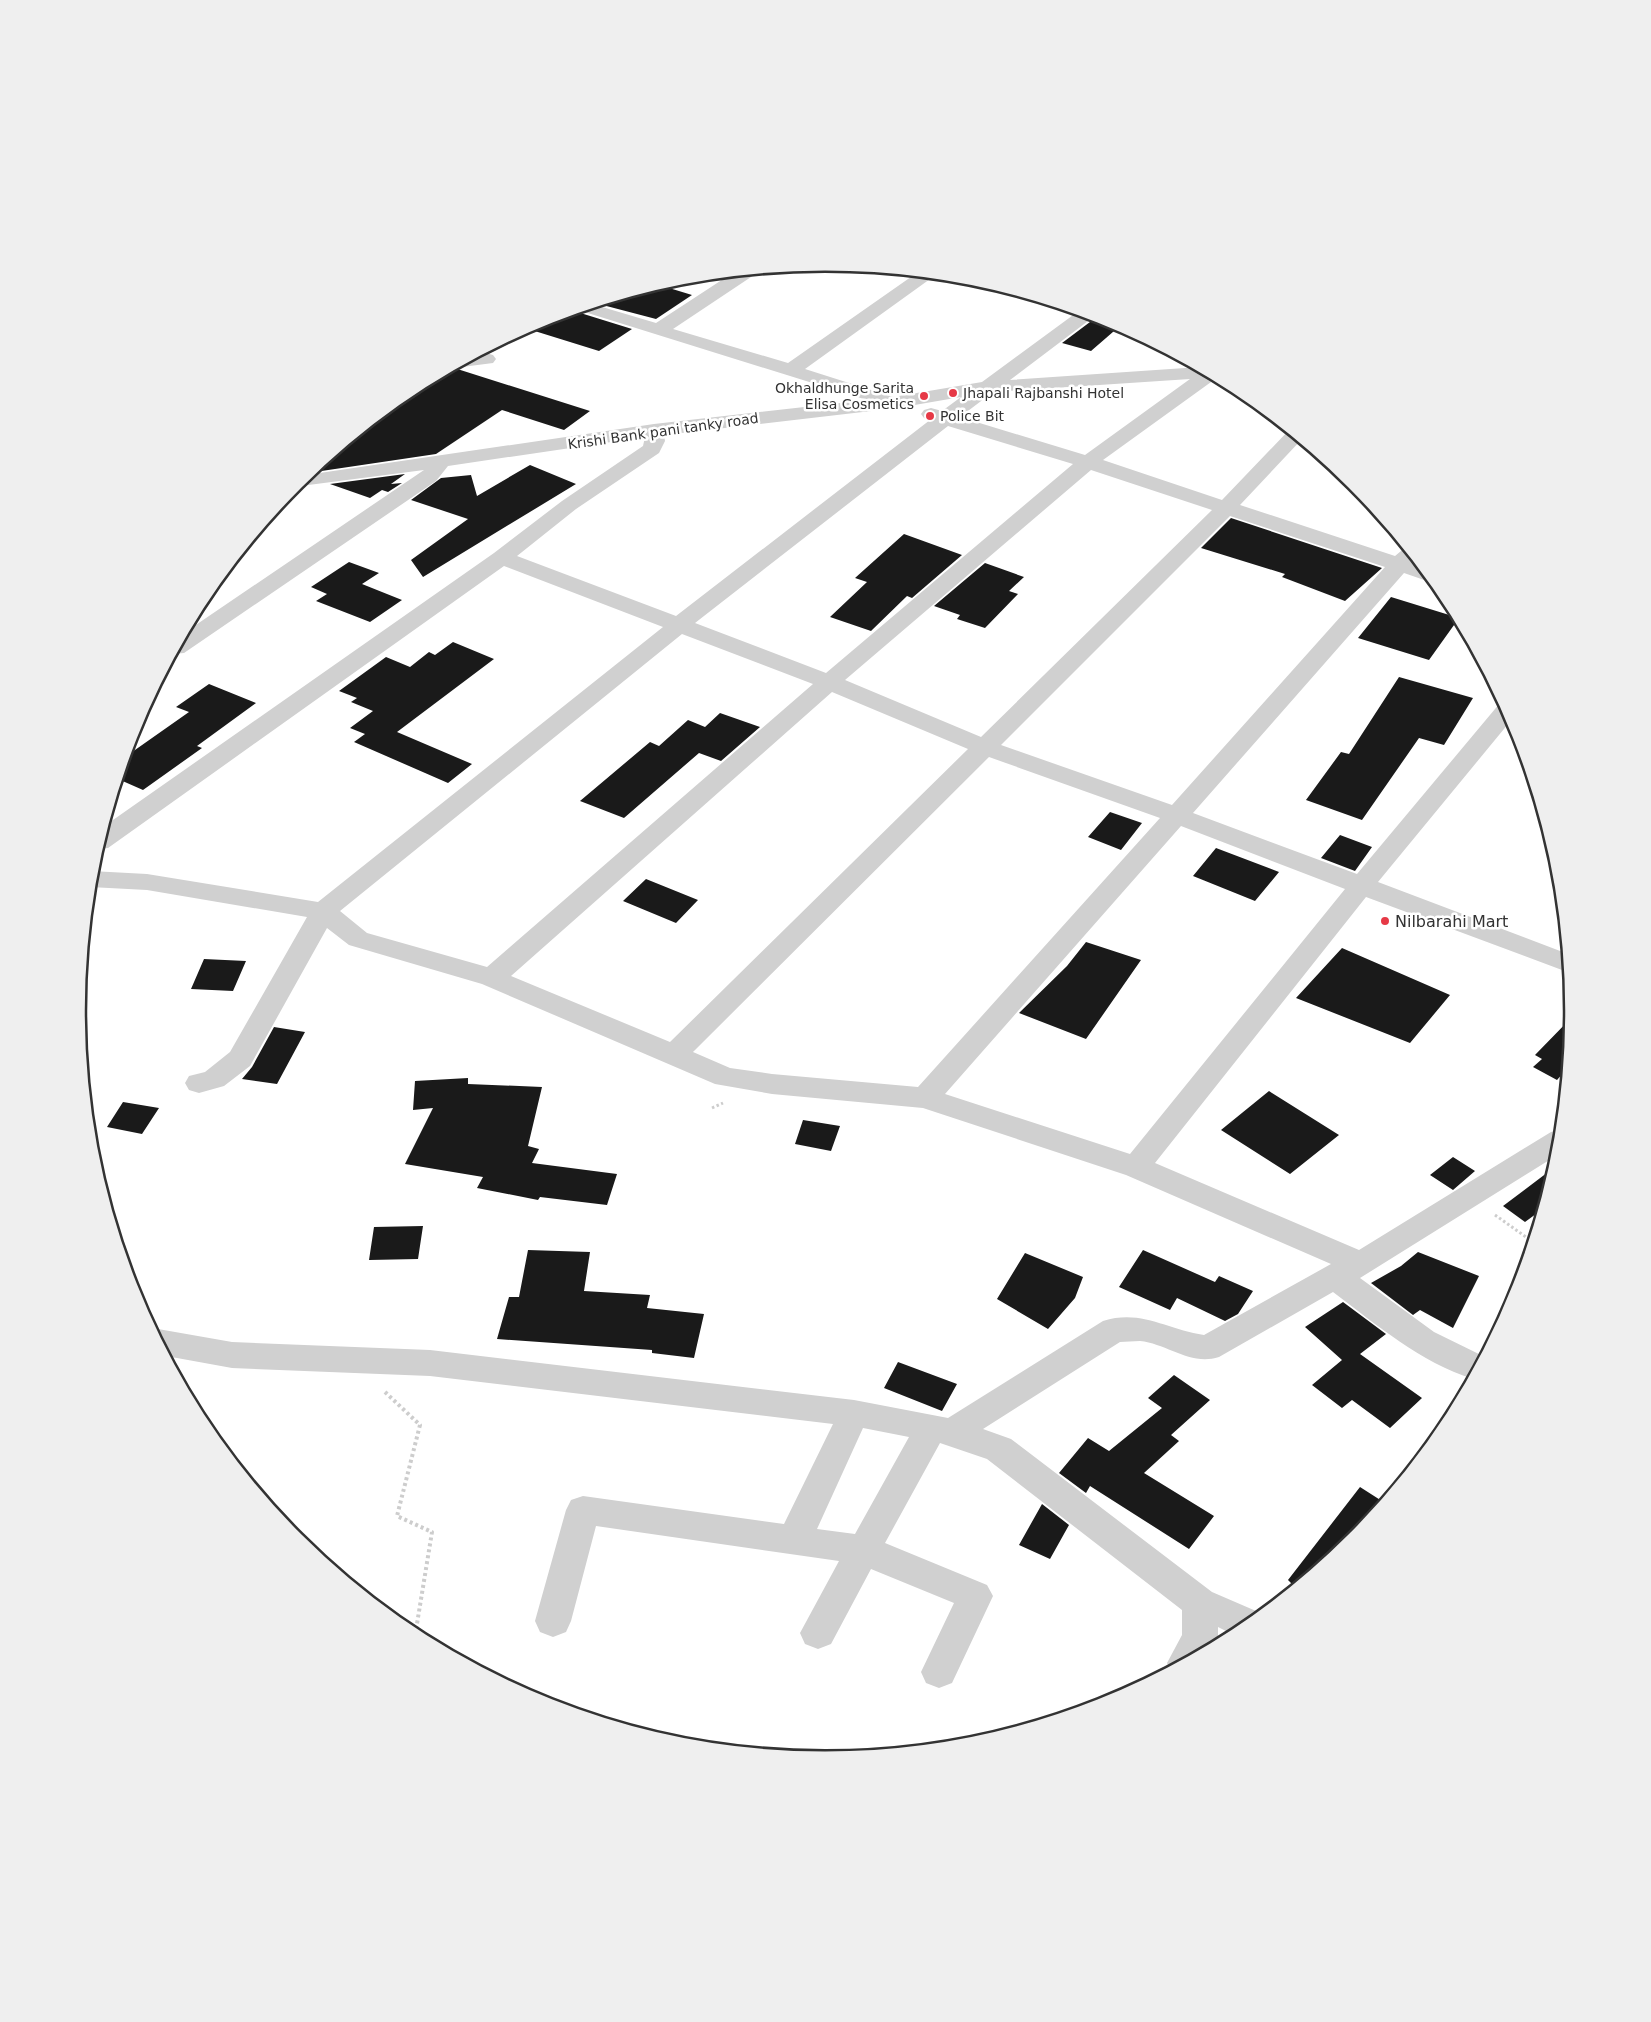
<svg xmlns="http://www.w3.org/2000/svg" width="1651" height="2022" font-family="'DejaVu Sans',sans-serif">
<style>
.building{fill:#1a1a1a}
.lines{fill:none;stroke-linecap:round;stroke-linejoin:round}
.path-far1{stroke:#cdcdcd;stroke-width:3;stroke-dasharray:2.5 2.5;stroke-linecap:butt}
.path{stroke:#cdcdcd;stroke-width:4;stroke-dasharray:3 3;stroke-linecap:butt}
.minor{fill:#d0d0d0;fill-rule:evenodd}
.poi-dot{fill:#e63946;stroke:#fff;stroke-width:2}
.labels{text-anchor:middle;stroke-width:5;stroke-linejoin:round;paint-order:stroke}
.far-poi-label{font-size:14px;fill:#333;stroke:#fff;text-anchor:start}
.far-street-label{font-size:14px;fill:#333;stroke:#fff}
.poi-label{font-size:16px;fill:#333;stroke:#fff;text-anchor:start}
.rim{fill:none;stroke:#333;stroke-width:2.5}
</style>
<rect width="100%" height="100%" fill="#fff"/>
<!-- building -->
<path class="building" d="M 656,284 L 692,295 L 656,319 L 595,303 Z
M 573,310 L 574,311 L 632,329 L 599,351 L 525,328 L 540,320 Z
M 1098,316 L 1121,325 L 1091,351 L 1062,343 Z
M 451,367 L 590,411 L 564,430 L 502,410 L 436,454 L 308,473 L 410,389 Z
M 530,465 L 576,484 L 423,577 L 411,560 L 468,519 L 411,500 L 441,478 L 471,475 L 477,496 Z
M 405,474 L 391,484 L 402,483 L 388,492 L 382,490 L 370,498 L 330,484 Z
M 1231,518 L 1382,568 L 1345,601 L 1282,577 L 1285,574 L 1201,548 Z
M 904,534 L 962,555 L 912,598 L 907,596 L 871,631 L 830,617 L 867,582 L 855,578 Z
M 349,562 L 379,573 L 362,584 L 402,600 L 370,622 L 316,601 L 327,594 L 311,587 Z
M 985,563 L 1024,577 L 1009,591 L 1018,594 L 985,628 L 957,619 L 960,615 L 934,606 Z
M 1391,597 L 1459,618 L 1429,660 L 1358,638 Z
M 453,642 L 494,659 L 397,732 L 472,764 L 448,783 L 354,742 L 365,734 L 350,728 L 373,711 L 351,702 L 357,698 L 339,691 L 386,657 L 410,667 L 429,652 L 435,655 Z
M 1399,677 L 1473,698 L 1444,745 L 1419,738 L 1362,820 L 1306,800 L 1341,752 L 1349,754 Z
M 209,684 L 256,703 L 197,746 L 202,748 L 143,790 L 118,779 L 125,757 L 189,712 L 176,707 Z
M 720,713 L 760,727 L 721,761 L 699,753 L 624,818 L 580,801 L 650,742 L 659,746 L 688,720 L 705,727 Z
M 1110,812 L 1142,823 L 1121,850 L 1088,837 Z
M 1340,835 L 1372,847 L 1355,871 L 1321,858 Z
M 1216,848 L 1279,872 L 1255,901 L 1193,876 Z
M 646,879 L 698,900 L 676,923 L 623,901 Z
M 1086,942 L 1141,960 L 1086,1039 L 1019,1013 L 1067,966 Z
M 1342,948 L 1450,995 L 1410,1043 L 1296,998 Z
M 204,959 L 246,961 L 233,991 L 191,989 Z
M 1573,1016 L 1567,1073 L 1565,1071 L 1557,1080 L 1533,1067 L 1542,1059 L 1535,1055 Z
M 274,1027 L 305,1032 L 277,1084 L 242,1079 L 252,1067 Z
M 468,1078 L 468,1084 L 542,1087 L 528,1146 L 539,1149 L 532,1163 L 617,1174 L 607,1205 L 540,1197 L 538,1200 L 477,1188 L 483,1177 L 405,1164 L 433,1108 L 413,1110 L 415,1081 Z
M 1269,1091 L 1339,1135 L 1290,1174 L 1221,1130 Z
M 123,1102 L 159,1108 L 142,1134 L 107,1127 Z
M 803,1120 L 840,1126 L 831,1151 L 795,1144 Z
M 1453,1157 L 1475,1171 L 1453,1190 L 1430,1175 Z
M 1556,1166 L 1544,1208 L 1525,1222 L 1503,1206 Z
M 423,1226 L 418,1259 L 369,1260 L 374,1227 Z
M 528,1250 L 590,1252 L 584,1291 L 650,1295 L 647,1308 L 704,1314 L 694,1358 L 652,1353 L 652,1350 L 497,1339 L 509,1297 L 519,1297 Z
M 1143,1250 L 1215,1282 L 1219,1276 L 1253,1291 L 1238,1314 L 1225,1321 L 1177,1298 L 1170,1310 L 1119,1287 Z
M 1418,1252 L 1479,1276 L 1453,1328 L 1420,1310 L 1413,1315 L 1371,1283 L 1401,1266 Z
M 1025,1253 L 1083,1277 L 1075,1298 L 1048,1329 L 997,1299 Z
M 1343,1302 L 1386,1334 L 1360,1354 L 1422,1398 L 1390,1428 L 1352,1400 L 1342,1408 L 1312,1385 L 1342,1360 L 1305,1327 Z
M 898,1362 L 957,1384 L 942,1411 L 884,1388 Z
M 1174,1375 L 1210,1400 L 1171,1435 L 1179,1441 L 1144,1473 L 1214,1516 L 1189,1549 L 1090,1486 L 1086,1493 L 1059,1473 L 1088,1438 L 1109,1451 L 1162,1408 L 1148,1398 Z
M 1360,1487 L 1385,1503 L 1354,1540 L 1296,1588 L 1288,1580 Z
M 1042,1504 L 1069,1525 L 1050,1559 L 1019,1545 Z"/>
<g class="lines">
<!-- path-far1 -->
<path class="path-far1" d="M 712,1108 L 723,1103
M 1495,1215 L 1533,1242"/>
<!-- path -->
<path class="path" d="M 385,1392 L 420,1425 L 397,1516 L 432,1532 L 415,1636"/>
<!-- minor -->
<path class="minor" d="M 756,270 L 754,275 L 673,329 L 788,363 L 918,272 L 937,274 L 805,369 L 893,397 L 982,382 L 1080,310 L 1096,315 L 1010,380 L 1200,367 L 1218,377 L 1103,460 L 1222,500 L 1290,429 L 1302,439 L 1240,505 L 1395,556 L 1407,546 L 1417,558 L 1413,562 L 1423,565 L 1435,580 L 1430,582 L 1404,573 L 1193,813 L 1357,874 L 1500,703 L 1504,702 L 1513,718 L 1378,882 L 1568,954 L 1570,973 L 1366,897 L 1155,1163 L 1359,1250 L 1551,1132 L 1562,1129 L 1559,1154 L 1360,1278 L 1434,1332 L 1485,1357 L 1473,1379 C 1420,1362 1377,1325 1333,1292 L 1219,1357 C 1190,1366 1168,1344 1140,1341 C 1133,1341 1126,1342 1120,1342 L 983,1429 L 1011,1439 L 1212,1592 L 1263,1614 L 1236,1636 L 1218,1627 L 1218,1638 L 1213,1648 L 1171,1671 L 1167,1663 L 1182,1635 L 1182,1610 L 987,1459 L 940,1443 L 885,1543 L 987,1585 L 993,1596 L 952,1683 L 939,1688 L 926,1683 L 921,1672 L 954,1603 L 871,1569 L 831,1644 L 818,1649 L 805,1644 L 800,1633 L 839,1561 L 596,1526 L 571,1621 L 566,1632 L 553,1637 L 540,1632 L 535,1621 L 566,1510 L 571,1500 L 583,1496 L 784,1524 L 833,1424 L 430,1376 L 232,1368 L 166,1356 L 153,1331 L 158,1329 L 232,1342 L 430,1350 L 854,1400 L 948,1418 L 1103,1321 C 1142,1309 1167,1330 1204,1335 L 1331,1264 L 1126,1175 L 923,1108 L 772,1094 L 715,1084 L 482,984 L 349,945 L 327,928 L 250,1066 L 224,1086 L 199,1093 L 189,1090 L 185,1083 L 189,1076 L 205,1072 L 230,1052 L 307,917 L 147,890 L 90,887 L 91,871 L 147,874 L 318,902 L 663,627 L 504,566 L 108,848 L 97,849 L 103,827 L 494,553 L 562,501 L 643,446 L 645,437 L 448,466 L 436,481 L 184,653 L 172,654 L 184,633 L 424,470 L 293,487 L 306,475 L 654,424 L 867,400 L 575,309 L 592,304 L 656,323 L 734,272 ZM 1190,379 L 1085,455 L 960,417 L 993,392 ZM 961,397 L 942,411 L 931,408 L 924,410 L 921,414 L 924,418 L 930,420 L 676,616 L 517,556 L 576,509 L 659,453 L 665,441 L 664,435 L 897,408 ZM 948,426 L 1073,464 L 826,673 L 695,623 ZM 1091,470 L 1212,510 L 981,737 L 845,680 ZM 1230,516 L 1385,567 L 1172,805 L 1001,745 ZM 682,634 L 813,684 L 487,967 L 367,933 L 340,911 ZM 832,692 L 968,749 L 670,1042 L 511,976 ZM 989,757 L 1160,818 L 918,1087 L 772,1074 L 730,1068 L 693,1052 ZM 1181,826 L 1345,889 L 1130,1154 L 945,1094 ZM 863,1428 L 909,1437 L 855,1534 L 817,1529 Z
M 486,353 L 493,355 L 496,359 L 493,363 L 462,367 L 455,365 L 475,354 Z"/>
</g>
<!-- markers -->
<g class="poi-dot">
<circle cx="953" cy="393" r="5"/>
<circle cx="924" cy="396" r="5"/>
<circle cx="930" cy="416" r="5"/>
<circle cx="1385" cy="921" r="5"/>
</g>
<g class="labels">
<!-- far-poi labels -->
<g class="far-poi-label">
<text x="914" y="393" text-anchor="end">Okhaldhunge Sarita<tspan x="914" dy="16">Elisa Cosmetics</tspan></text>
<text x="963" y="398">Jhapali Rajbanshi Hotel</text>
<text x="940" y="421">Police Bit</text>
</g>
<!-- far-street labels -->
<g class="far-street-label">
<text transform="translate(663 431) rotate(-8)" y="5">Krishi Bank pani tanky road</text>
</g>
<!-- poi labels -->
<g class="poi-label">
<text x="1395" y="927">Nilbarahi Mart</text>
</g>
</g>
<!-- crop -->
<path d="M0 0H1651V2022H0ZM86 1011a739 739 0 1 1 1478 0a739 739 0 1 1-1478 0Z" fill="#efefef" fill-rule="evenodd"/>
<path class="rim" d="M86 1011a739 739 0 1 1 1478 0a739 739 0 1 1-1478 0Z"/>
</svg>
